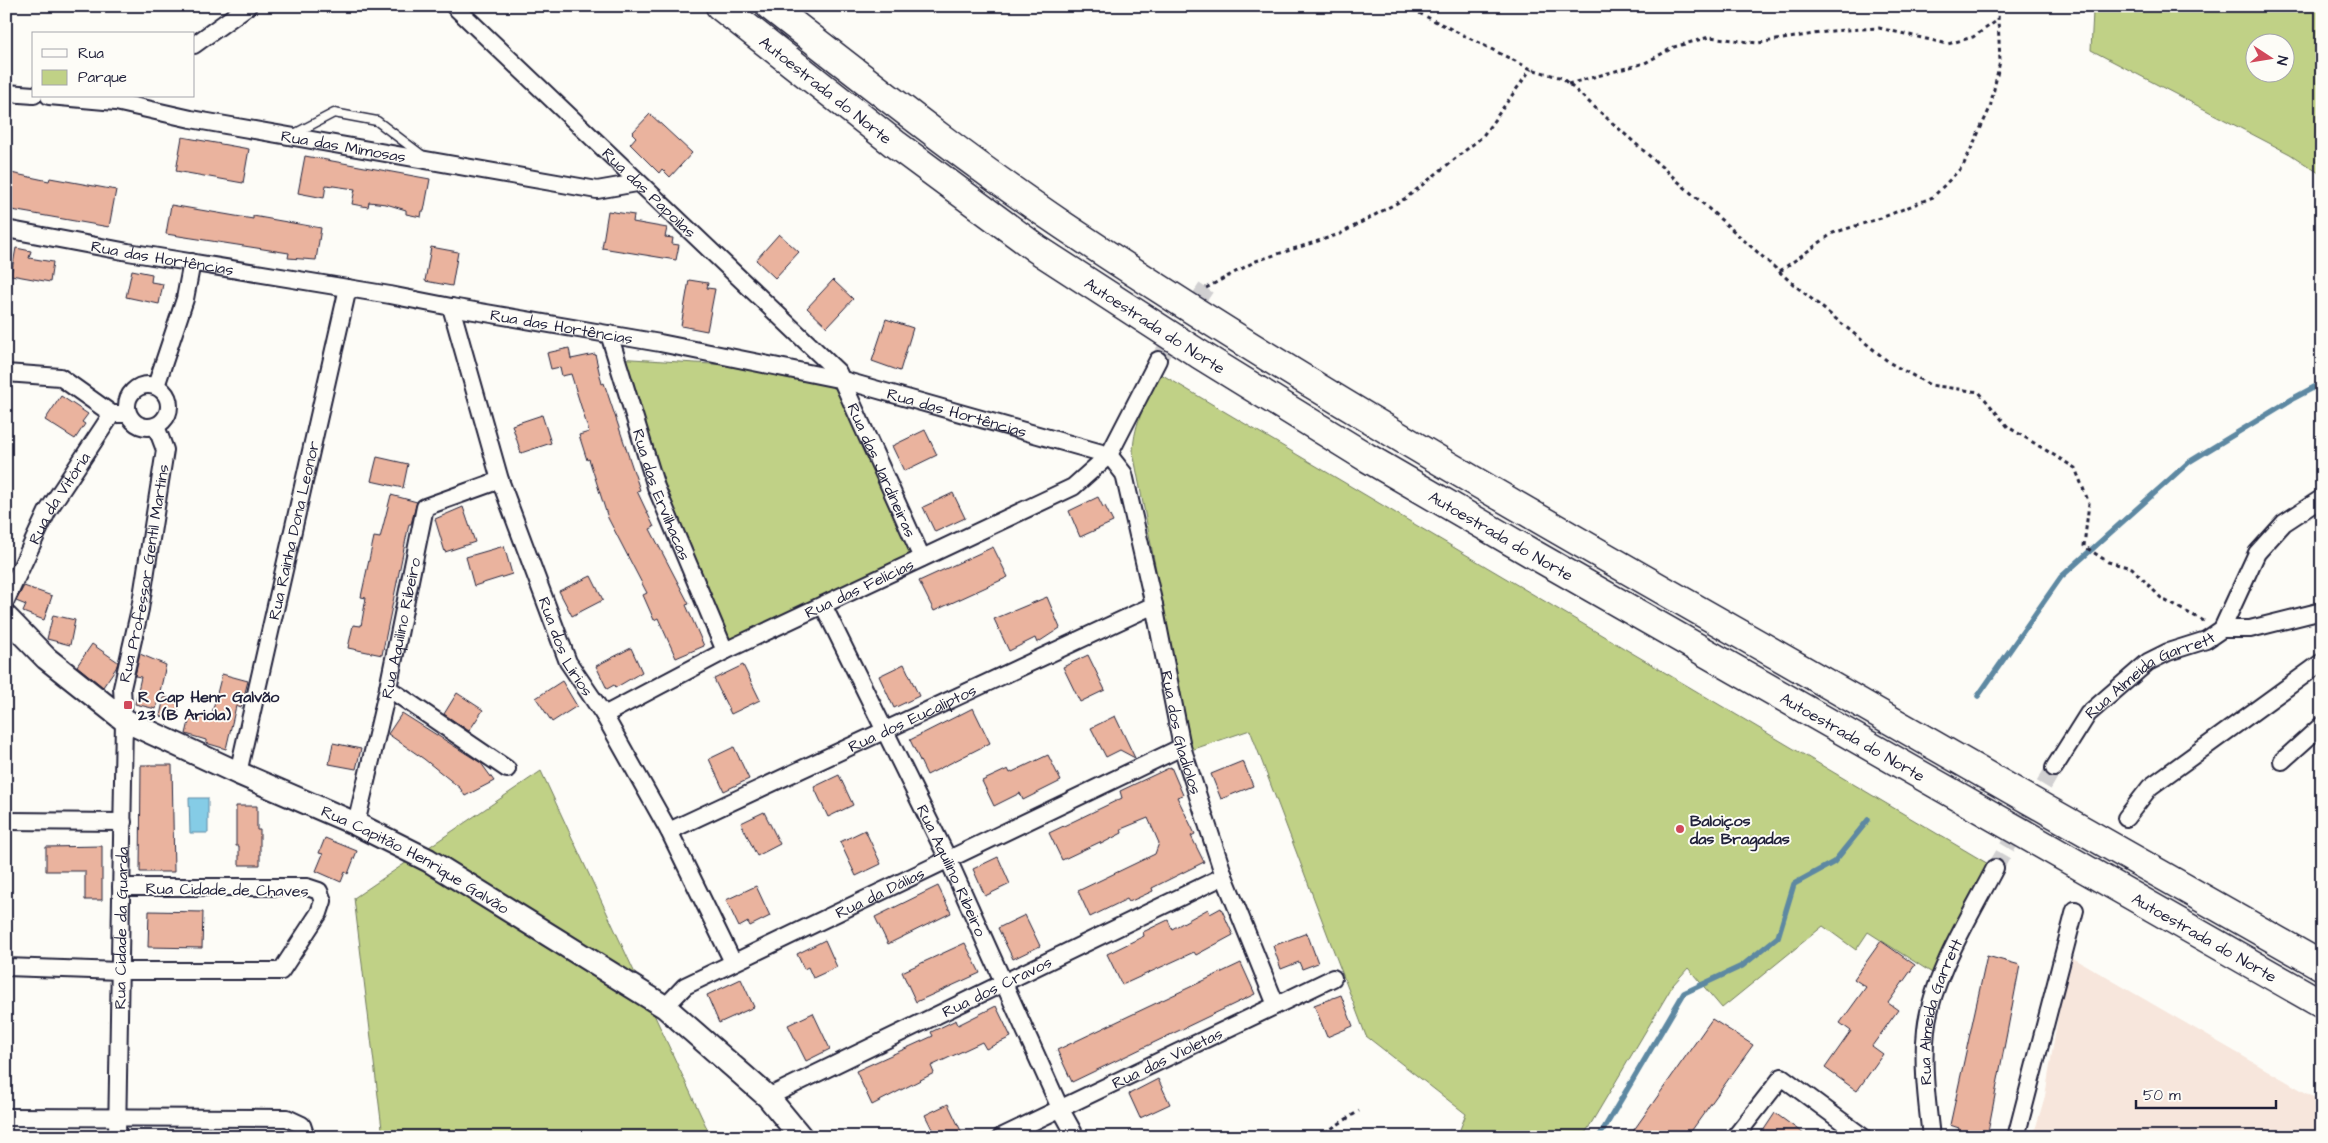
<svg xmlns="http://www.w3.org/2000/svg" width="2328" height="1143" font-family="'Architects Daughter',sans-serif">
<style>
.built{fill:#f7e6dc}
.green{fill:#c0d186;stroke:#717a60;fill-rule:evenodd}
.water{fill:#85cce6;stroke:#5d88a2}
.lines{fill:none;stroke-linecap:round;stroke-linejoin:round}
.stream{stroke:#5d88a2;stroke-width:5.5}
.building{fill:#eab39e;stroke:#22223b}
.street-tunnel{stroke:#d1d0d1;stroke-width:16;stroke-dasharray:16 8;stroke-linecap:butt}
.lane-casing{stroke:#22223b;stroke-width:11}
.street-casing{stroke:#22223b;stroke-width:20}
.secondary-casing{stroke:#22223b;stroke-width:26}
.highway-casing{stroke:#22223b;stroke-width:31}
.path{stroke:#22223b;stroke-width:3;stroke-dasharray:4 4;stroke-linecap:butt}
.lane{stroke:#fdfcf7;stroke-width:8}
.street{stroke:#fdfcf7;stroke-width:16}
.secondary{stroke:#fdfcf7;stroke-width:22}
.highway{stroke:#fdfcf7;stroke-width:28}
.poi-dot{fill:#d1495b;stroke:#fdfcf7;stroke-width:2}
.labels{text-anchor:middle;stroke-width:4;stroke-linejoin:round;paint-order:stroke}
.street-label{font-size:16px;fill:#22223b;stroke:#fdfcf7}
.poi-label{font-size:16px;font-weight:bold;fill:#22223b;stroke:#fdfcf7;text-anchor:start}
</style>
<rect width="100%" height="100%" fill="#fdfcf7"/>
<filter id="ink" filterUnits="userSpaceOnUse"><feTurbulence type="fractalNoise" baseFrequency=".02" numOctaves="2"/><feDisplacementMap in="SourceGraphic" scale="10" xChannelSelector="R" yChannelSelector="G"/><feConvolveMatrix kernelMatrix="1 2 1 2 8 2 1 2 1" color-interpolation-filters="sRGB"/></filter>
<g filter="url(#ink)">
<!-- built -->
<path class="built" d="M 2068,955 L 2322,1102 L 2322,1137 L 2033,1137 L 2045,1096 Z"/>
<!-- green -->
<path class="green" d="M 2097,6 L 2322,6 L 2322,175 L 2290,154 L 2091,50 L 2093,12 ZM 2256,42 L 2286,42 L 2286,72 L 2256,72 Z
M 616,358 L 838,372 L 912,559 L 725,651 Z
M 1161,374 L 1995,868 L 1940,978 L 1868,932 L 1856,950 L 1823,926 L 1722,1008 L 1688,968 L 1673,985 L 1583,1137 L 1457,1137 L 1466,1114 L 1366,1036 L 1250,730 L 1191,750 L 1133,452 C 1134,421 1147,400 1161,374 Z
M 541,771 L 711,1137 L 383,1137 L 354,898 Z"/>
<!-- water -->
<path class="water" d="M 189,798 L 208,798 L 208,833 L 190,833 Z"/>
<g class="lines">
<!-- stream -->
<path class="stream" d="M 1978,696 L 2061,577 L 2189,462 L 2294,398 L 2322,383
M 1599,1137 L 1684,993 L 1742,966 L 1778,937 L 1794,884 L 1834,862 L 1868,820"/>
</g>
<!-- building -->
<path class="building" d="M 650,114 L 692,153 L 670,177 L 662,169 L 659,173 L 630,144 L 636,137 L 632,133 Z
M 182,137 L 249,149 L 243,183 L 176,171 Z
M 305,156 L 430,179 L 424,211 L 422,211 L 421,217 L 406,214 L 406,210 L 386,204 L 369,202 L 368,207 L 352,204 L 355,189 L 326,185 L 324,198 L 298,193 Z
M 6,172 L 49,181 L 50,178 L 116,190 L 109,227 L 6,209 Z
M 171,205 L 253,219 L 253,216 L 321,228 L 316,260 L 288,258 L 289,253 L 166,234 Z
M 608,211 L 634,215 L 633,222 L 667,228 L 665,237 L 673,238 L 672,244 L 679,245 L 676,260 L 602,248 Z
M 779,234 L 799,252 L 775,278 L 756,260 Z
M 431,247 L 458,252 L 452,286 L 425,281 Z
M 16,248 L 31,251 L 29,258 L 53,262 L 50,282 L 11,275 Z
M 132,270 L 152,274 L 151,282 L 163,284 L 159,304 L 126,297 Z
M 689,280 L 708,283 L 707,288 L 715,289 L 707,331 L 681,326 Z
M 833,280 L 853,299 L 827,327 L 807,308 Z
M 886,319 L 913,328 L 900,371 L 872,361 Z
M 569,348 L 571,359 L 595,354 L 602,384 L 604,383 L 640,490 L 637,491 L 654,527 L 650,529 L 689,604 L 686,605 L 704,646 L 676,658 L 658,618 L 654,620 L 643,595 L 647,593 L 608,518 L 589,459 L 587,460 L 579,435 L 589,432 L 571,374 L 562,376 L 560,367 L 551,369 L 547,353 Z
M 61,396 L 88,414 L 82,422 L 85,424 L 75,439 L 45,420 Z
M 542,415 L 551,443 L 521,453 L 512,425 Z
M 925,430 L 937,455 L 904,471 L 892,446 Z
M 377,457 L 408,464 L 403,488 L 371,481 Z
M 953,493 L 965,518 L 935,532 L 923,507 Z
M 391,495 L 417,502 L 411,524 L 409,524 L 382,655 L 348,648 L 353,625 L 361,626 L 366,598 L 361,597 L 374,537 L 380,538 Z
M 1098,497 L 1103,507 L 1105,506 L 1113,522 L 1080,537 L 1069,511 Z
M 463,507 L 475,542 L 445,552 L 435,519 Z
M 504,546 L 512,574 L 474,586 L 466,557 Z
M 993,547 L 1008,577 L 934,611 L 919,581 Z
M 591,576 L 603,600 L 572,616 L 559,591 Z
M 24,586 L 52,596 L 44,620 L 23,612 L 26,605 L 16,601 Z
M 1047,597 L 1060,628 L 1037,643 L 1035,638 L 1009,651 L 994,619 Z
M 53,615 L 75,620 L 70,645 L 47,639 Z
M 92,644 L 118,662 L 116,668 L 103,687 L 77,666 Z
M 631,648 L 642,672 L 615,688 L 614,685 L 607,689 L 596,666 Z
M 140,654 L 166,665 L 156,709 L 135,704 L 141,677 L 135,676 Z
M 1088,655 L 1105,690 L 1080,702 L 1063,667 Z
M 904,664 L 919,696 L 894,708 L 879,676 Z
M 743,665 L 760,700 L 731,714 L 714,679 Z
M 222,674 L 248,681 L 241,708 L 236,706 L 226,749 L 206,743 L 206,740 L 186,734 L 191,713 L 211,717 Z
M 562,681 L 577,706 L 552,722 L 536,698 Z
M 457,693 L 483,710 L 469,731 L 444,714 Z
M 164,697 L 180,701 L 176,719 L 160,716 Z
M 973,708 L 990,743 L 927,775 L 910,740 Z
M 402,713 L 481,763 L 494,781 L 465,796 L 460,788 L 424,759 L 388,734 Z
M 1115,716 L 1135,758 L 1120,750 L 1106,757 L 1091,728 Z
M 333,743 L 361,749 L 356,769 L 329,764 Z
M 734,747 L 749,779 L 724,791 L 709,759 Z
M 1048,755 L 1061,781 L 1023,800 L 1020,793 L 994,806 L 982,781 L 1008,769 L 1010,773 Z
M 1243,761 L 1253,786 L 1221,799 L 1211,774 Z
M 141,765 L 172,765 L 174,872 L 140,872 Z
M 1171,767 L 1183,795 L 1177,797 L 1195,834 L 1191,836 L 1204,862 L 1152,888 L 1153,891 L 1129,902 L 1127,899 L 1090,917 L 1078,891 L 1155,854 L 1159,843 L 1148,818 L 1121,829 L 1122,833 L 1101,844 L 1100,842 L 1062,860 L 1049,833 L 1122,798 L 1120,791 Z
M 839,775 L 853,805 L 828,817 L 814,787 Z
M 236,806 L 257,806 L 257,830 L 260,830 L 260,865 L 239,865 L 239,846 L 236,846 Z
M 764,812 L 780,844 L 757,856 L 741,823 Z
M 865,830 L 881,864 L 856,876 L 840,842 Z
M 325,838 L 357,851 L 348,874 L 345,872 L 341,882 L 316,871 L 323,854 L 319,853 Z
M 102,846 L 102,900 L 85,900 L 85,871 L 46,871 L 46,847 Z
M 998,857 L 1010,884 L 985,896 L 973,869 Z
M 756,886 L 770,916 L 750,926 L 748,922 L 739,927 L 726,900 Z
M 938,886 L 951,913 L 888,944 L 875,917 Z
M 1221,908 L 1233,935 L 1196,955 L 1194,952 L 1122,985 L 1107,954 L 1144,936 L 1143,932 L 1168,920 L 1172,929 L 1208,909 L 1210,914 Z
M 149,911 L 203,912 L 202,948 L 148,947 Z
M 1025,915 L 1040,946 L 1013,959 L 998,928 Z
M 1307,933 L 1318,963 L 1302,969 L 1299,962 L 1281,969 L 1273,946 Z
M 825,940 L 837,967 L 813,978 L 808,967 L 804,969 L 797,954 Z
M 1881,941 L 1915,965 L 1888,1003 L 1898,1010 L 1872,1046 L 1883,1054 L 1857,1091 L 1825,1068 L 1851,1031 L 1840,1023 L 1866,987 L 1854,979 Z
M 965,943 L 980,973 L 916,1002 L 902,972 Z
M 1987,956 L 2020,965 L 1987,1137 L 1956,1137 L 1959,1128 L 1950,1125 Z
M 1241,963 L 1255,994 L 1072,1082 L 1057,1050 Z
M 741,979 L 754,1007 L 719,1023 L 707,995 Z
M 1341,995 L 1353,1026 L 1327,1037 L 1314,1005 Z
M 996,1006 L 1011,1037 L 986,1049 L 982,1042 L 931,1066 L 934,1073 L 872,1105 L 856,1071 L 933,1036 L 931,1032 L 956,1020 L 958,1025 Z
M 813,1013 L 830,1049 L 806,1061 L 788,1025 Z
M 1712,1019 L 1753,1045 L 1687,1137 L 1629,1137 Z
M 1158,1079 L 1170,1104 L 1140,1118 L 1129,1094 Z
M 948,1104 L 962,1133 L 953,1137 L 936,1137 L 925,1115 Z
M 1775,1113 L 1808,1137 L 1759,1137 Z"/>
<g class="lines">
<!-- street-tunnel -->
<path class="street-tunnel" d="M 1158,360 L 1206,288
M 1995,868 L 2054,768"/>
<!-- lane casing -->
<g class="lane-casing">
<path id="lane" d="M 294,134 L 334,113 L 377,121 L 423,156"/>
</g>
<!-- street casing -->
<g class="street-casing">
<g id="street">
<path id="s1" d="M 454,6 L 838,372 L 922,558"/>
<path d="M 194,45 L 248,6"/>
<path d="M 6,93 L 34,95"/>
<path id="s2" d="M 49,96 L 116,102 L 191,119 L 597,190 L 637,183"/>
<path id="s3" d="M 6,229 L 128,252 L 390,295 L 451,307 L 660,343 L 843,380 L 1109,455"/>
<path id="s4" d="M 451,307 L 500,480 L 568,662 L 604,715 L 669,831 L 733,962"/>
<path id="s5" d="M 609,334 L 656,487 L 725,651"/>
<path d="M 6,373 L 60,377 L 112,414"/>
<circle cx="148" cy="406" r="21"/>
<path d="M 156,386 L 185,299 L 192,262"/>
<path id="s6" d="M 1109,455 L 1124,474 L 1154,605 L 1182,747 L 1224,876 L 1276,1005"/>
<path id="s7" d="M 6,600 L 47,512 L 112,414 L 128,414"/>
<path id="s8" d="M 823,605 L 948,859 L 1060,1108 L 1076,1137"/>
<path d="M 2222,629 L 2250,629 L 2322,611"/>
<path d="M 388,688 L 507,769"/>
<path id="s9" d="M 604,715 L 725,651 L 1073,487 L 1109,455 L 1158,360"/>
<path d="M 2282,761 L 2322,725"/>
<path id="s10" d="M 2054,768 L 2088,714 L 2148,662 L 2168,652 L 2206,640 L 2222,629 L 2257,553 L 2284,523 L 2322,498"/>
<path id="s11" d="M 238,773 L 348,288"/>
<path d="M 2126,818 L 2150,787 L 2322,662"/>
<path d="M 6,821 L 123,822"/>
<path id="s12" d="M 356,824 L 388,688 L 425,507 L 500,480"/>
<path id="s13" d="M 669,831 L 1154,605"/>
<path d="M 6,967 L 120,971 L 281,971 L 319,913 L 323,901 L 319,891 L 307,887 L 121,887"/>
<path id="s14" d="M 665,1007 L 685,986 L 1182,747"/>
<path id="s15" d="M 768,1097 L 1224,876"/>
<path d="M 6,1117 L 287,1118 L 302,1125 L 306,1137"/>
<path id="s16" d="M 117,1137 L 124,720 L 122,688 L 140,609 L 165,450 L 156,426"/>
<path id="s17" d="M 1001,1137 L 1333,978"/>
<path d="M 1735,1137 L 1782,1077 L 1863,1137"/>
<path id="s18" d="M 1931,1137 C 1927,1102 1922,1065 1926,1030 C 1931,978 1971,915 1995,868"/>
<path d="M 2016,1137 L 2075,910"/>
</g>
</g>
<!-- secondary casing -->
<g class="secondary-casing">
<g id="secondary">
<path id="s19" d="M 6,617 L 46,658 L 124,720 L 238,773 L 356,824 L 428,860 L 665,1007 L 768,1097 L 801,1137"/>
</g>
</g>
<!-- highway casing -->
<g class="highway-casing">
<g id="highway">
<path id="s20" d="M 720,6 L 895,144 L 1037,249 L 1199,354 L 1366,457 L 1533,554 L 2322,1004"/>
<path d="M 770,6 C 867,81 963,158 1064,226 C 1288,376 1522,510 1756,643 C 1944,751 2133,860 2322,966"/>
</g>
</g>
<!-- path -->
<path class="path" d="M 1405,6 L 1531,69 L 1562,78 L 1792,283 L 1890,363 L 1930,385 L 1979,392 L 2008,427 L 2075,468 L 2089,503 L 2084,546 L 2108,562 L 2132,568 L 2162,599 L 2204,621
M 1568,84 L 1645,63 L 1674,47 L 1709,37 L 1758,43 L 1832,31 L 1879,28 L 1948,44 L 1973,37 L 1998,20 L 1999,6
M 1780,271 L 1833,233 L 1881,218 L 1933,197 L 1963,166 L 1990,108 L 2000,61 L 1998,20
M 1206,288 L 1256,261 L 1340,234 L 1406,198 L 1482,137 L 1531,69
M 1318,1137 L 1359,1111"/>
<!-- lane -->
<use href="#lane" class="lane"/>
<!-- street -->
<use href="#street" class="street"/>
<!-- secondary -->
<use href="#secondary" class="secondary"/>
<!-- highway -->
<use href="#highway" class="highway"/>
</g>
</g>
<!-- markers -->
<g class="poi-dot">
<rect x="123" y="700" width="10" height="10" rx="2.5"/>
<circle cx="1680" cy="829" r="5"/>
</g>
<g class="labels">
<!-- street labels -->
<g class="street-label">
<text dy="6" stroke="none"><textPath href="#s20" startOffset="135">Autoestrada do Norte</textPath></text>
<text dy="6" stroke="none"><textPath href="#s2" startOffset="299">Rua das Mimosas</textPath></text>
<text dy="6" stroke="none"><textPath href="#s1" startOffset="270">Rua das Papoilas</textPath></text>
<text dy="6" stroke="none"><textPath href="#s3" startOffset="159">Rua das Hortências</textPath></text>
<text dy="6" stroke="none"><textPath href="#s20" startOffset="540">Autoestrada do Norte</textPath></text>
<text dy="6" stroke="none"><textPath href="#s3" startOffset="564">Rua das Hortências</textPath></text>
<text dy="6" stroke="none"><textPath href="#s3" startOffset="969">Rua das Hortências</textPath></text>
<text dy="6" stroke="none"><textPath href="#s1" startOffset="638">Rua das Jardineiras</textPath></text>
<text dy="6" stroke="none"><textPath href="#s5" startOffset="169">Rua das Ervilhacas</textPath></text>
<text dy="6" stroke="none"><textPath href="#s7" startOffset="115">Rua da Vitória</textPath></text>
<text dy="6" stroke="none"><textPath href="#s11" startOffset="249">Rua Rainha Dona Leonor</textPath></text>
<text dy="6" stroke="none"><textPath href="#s20" startOffset="945">Autoestrada do Norte</textPath></text>
<text dy="6" stroke="none"><textPath href="#s16" startOffset="566">Rua Professor Gentil Martins</textPath></text>
<text dy="6" stroke="none"><textPath href="#s9" startOffset="285">Rua das Felícias</textPath></text>
<text dy="6" stroke="none"><textPath href="#s12" startOffset="201">Rua Aquilino Ribeiro</textPath></text>
<text dy="6" stroke="none"><textPath href="#s4" startOffset="359">Rua dos Lírios</textPath></text>
<text dy="6" stroke="none"><textPath href="#s10" startOffset="138">Rua Almeida Garrett</textPath></text>
<text dy="6" stroke="none"><textPath href="#s13" startOffset="268">Rua dos Eucaliptos</textPath></text>
<text dy="6" stroke="none"><textPath href="#s6" startOffset="289">Rua dos Gladíolos</textPath></text>
<text dy="6" stroke="none"><textPath href="#s20" startOffset="1350">Autoestrada do Norte</textPath></text>
<text dy="6" stroke="none"><textPath href="#s19" startOffset="480">Rua Capitão Henrique Galvão</textPath></text>
<text dy="6" stroke="none"><textPath href="#s8" startOffset="295">Rua Aquilino Ribeiro</textPath></text>
<text transform="translate(227 889) rotate(1)" y="6">Rua Cidade de Chaves</text>
<text dy="6" stroke="none"><textPath href="#s14" startOffset="245">Rua da Dálias</textPath></text>
<text dy="6" stroke="none"><textPath href="#s16" startOffset="209">Rua Cidade da Guarda</textPath></text>
<text dy="6" stroke="none"><textPath href="#s20" startOffset="1755">Autoestrada do Norte</textPath></text>
<text dy="6" stroke="none"><textPath href="#s15" startOffset="254">Rua dos Cravos</textPath></text>
<text dy="6" stroke="none"><textPath href="#s18" startOffset="128">Rua Almeida Garrett</textPath></text>
<text dy="6" stroke="none"><textPath href="#s17" startOffset="184">Rua das Violetas</textPath></text>
</g>
<!-- poi labels -->
<g class="poi-label">
<text x="138" y="702">R Cap Henr Galvão<tspan x="138" dy="18">23 (B Ariola)</tspan></text>
<text x="1690" y="826">Baloiços<tspan x="1690" dy="18">das Bragadas</tspan></text>
</g>
</g>
<!-- margin -->
<rect width="2328" height="1143" fill="none" stroke="#fdfcf7" stroke-width="25"/>
<rect x="12" y="12" width="2303" height="1118" fill="none" stroke="#22223b" stroke-width="2" filter="url(#ink)"/>
<!-- legend -->
<rect x="32" y="32" width="162" height="65" fill="#fdfcf7" stroke="#a5a5ac"/>
<rect x="42" y="49" width="25" height="8" fill="#fdfcf7" stroke="#a5a5ac"/>
<text x="78" y="58" font-size="15" fill="#22223b">Rua</text>
<rect x="42" y="70" width="25" height="15" fill="#c0d186" stroke="#a5a5ac"/>
<text x="78" y="82" font-size="15" fill="#22223b">Parque</text>
<!-- north arrow -->
<g transform="translate(2270 58) rotate(102)"><circle r="24" fill="#fdfcf7" stroke="#a5a5ac"/>
<path d="M0-4L9 19L0 12L-9 19Z" fill="#d1495b"/>
<text y="-8" font-size="14" font-weight="bold" text-anchor="middle" fill="#22223b">N</text>
</g>
<!-- scale -->
<path d="M2136 1100v8h140v-8" fill="none" stroke="#22223b" stroke-width="2.5"/>
<text x="2143" y="1100" font-size="15" fill="#22223b" stroke="#fdfcf7" stroke-width="4" paint-order="stroke">50 m</text>
</svg>
